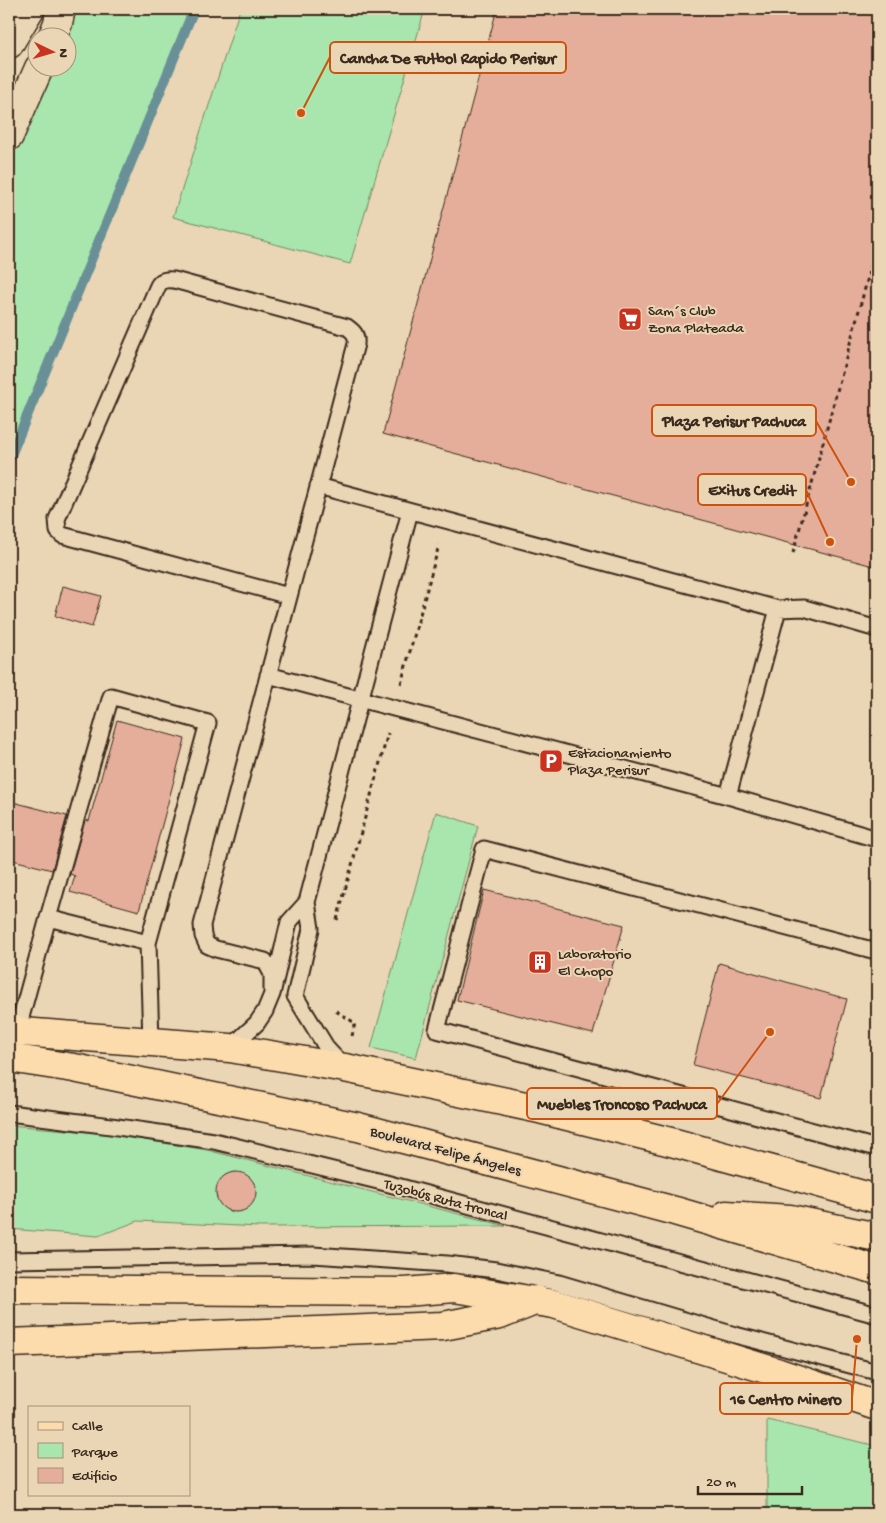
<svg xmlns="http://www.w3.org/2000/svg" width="886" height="1523" font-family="'Gochi Hand',sans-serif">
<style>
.green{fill:#a8e6ad;stroke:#728866}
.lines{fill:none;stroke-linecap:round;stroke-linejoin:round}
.stream{stroke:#699097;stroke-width:10}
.building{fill:#e5ae9b;stroke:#3b2a1e}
.lane-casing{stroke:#3b2a1e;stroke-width:19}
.secondary-casing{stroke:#3b2a1e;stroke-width:31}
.primary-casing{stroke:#3b2a1e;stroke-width:31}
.highway-casing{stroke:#3b2a1e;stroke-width:31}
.path{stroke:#3b2a1e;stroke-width:3;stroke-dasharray:4 4;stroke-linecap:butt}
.lane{stroke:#ead6b4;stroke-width:15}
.secondary{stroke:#ead6b4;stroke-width:28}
.primary{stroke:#fcdcac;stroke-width:28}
.highway{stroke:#fcdcac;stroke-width:28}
.labels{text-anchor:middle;stroke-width:4;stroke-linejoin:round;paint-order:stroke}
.poi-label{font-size:15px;fill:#3b2a1e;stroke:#ead6b4;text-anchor:start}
.street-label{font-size:15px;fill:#3b2a1e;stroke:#ead6b4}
.leader{fill:none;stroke:#ce520f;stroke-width:2}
.callout-dot{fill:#ce520f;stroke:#ead6b4;stroke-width:2}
.callout{fill:#ead6b4;stroke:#ce520f;stroke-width:2}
.callout-label{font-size:16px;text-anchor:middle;font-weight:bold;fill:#3b2a1e}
</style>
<rect width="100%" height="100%" fill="#ead6b4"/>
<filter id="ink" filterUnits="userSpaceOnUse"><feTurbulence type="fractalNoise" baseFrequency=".02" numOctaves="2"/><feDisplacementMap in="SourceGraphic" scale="10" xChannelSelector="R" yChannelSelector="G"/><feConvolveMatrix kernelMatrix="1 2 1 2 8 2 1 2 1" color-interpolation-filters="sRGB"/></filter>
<g filter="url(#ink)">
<!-- green -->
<path class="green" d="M 74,9 L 194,9 L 9,461 L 9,155 L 48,68 L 68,68 L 68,38 L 61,37 Z
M 240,9 L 425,9 L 350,264 L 173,217 Z
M 436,812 L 478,826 L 416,1058 L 371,1048 Z
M 9,1125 L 101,1133 L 207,1150 L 506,1226 L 259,1227 L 138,1221 L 98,1236 L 9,1229 Z
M 767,1420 L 877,1446 L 877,1514 L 767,1514 Z"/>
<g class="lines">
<!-- stream -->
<path class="stream" d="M 9,460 L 194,9"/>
</g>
<!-- building -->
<path class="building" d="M 497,9 L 877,9 L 877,567 L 383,434 Z
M 63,586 L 101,596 L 92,627 L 55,616 Z
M 117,720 L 185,739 L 139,911 L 70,892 L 75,876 L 70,874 L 85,820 L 89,821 Z
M 9,801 L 67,816 L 52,870 L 9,859 Z
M 484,890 L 624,925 L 593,1034 L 457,1000 Z
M 719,963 L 847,999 L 821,1098 L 693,1065 Z
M216 1192a20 20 0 1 1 40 0a20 20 0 1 1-40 0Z"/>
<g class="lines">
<!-- lane casing -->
<g class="lane-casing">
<path id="lane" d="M 318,486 L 778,609 L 804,608 L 877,629
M 268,675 L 728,796 L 877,839
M 728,796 L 778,609
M 48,918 L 148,943
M 872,950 L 484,849 L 437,1030 L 877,1148
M 272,994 L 272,974 L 265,961 L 216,949 L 207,945 L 203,936 L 202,925 C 254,732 304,538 356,344 C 357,335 354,332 347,327 L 174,280 C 166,279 160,280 157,288 L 57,519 L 58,531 L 62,535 L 289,596
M 17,1032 L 48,918 L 111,696 L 208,723 L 148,943 L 151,1042
M 230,1048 L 257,1023 L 265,1011 L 272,994 L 289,922 L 307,902
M 343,1066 L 328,1050 L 295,996 L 311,929 L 307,902 L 410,511
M 9,1113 L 111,1126 L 214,1141 L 382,1182 L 877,1315
M 9,1260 L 313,1255 L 447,1264 L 496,1270 L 559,1283 L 735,1335 L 877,1372"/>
</g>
<!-- secondary casing -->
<g class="secondary-casing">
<path id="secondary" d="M 52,38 L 58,23 L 61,9
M 9,44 L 30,9
M 9,136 L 39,68"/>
</g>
<!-- primary casing -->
<g class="primary-casing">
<path id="primary" d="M 9,1031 L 230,1048 L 345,1068 L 535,1108 L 675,1143 L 877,1199
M 9,1343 L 443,1326 L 500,1315 L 537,1300"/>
</g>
<!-- highway casing -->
<g class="highway-casing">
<path id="highway" d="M 9,1058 L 74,1068 L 358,1127 L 675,1211 L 877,1270
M 726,1215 L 790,1219 L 877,1237
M 9,1289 L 405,1292 L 454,1288 L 554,1304 L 779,1373 L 877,1406"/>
</g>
<!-- path -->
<path class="path" d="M 793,553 L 877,244
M 401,684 L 439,545
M 337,920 L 388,733
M 336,1011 L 355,1023 L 352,1036"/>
<!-- lane -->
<use href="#lane" class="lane"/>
<!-- secondary -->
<use href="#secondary" class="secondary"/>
<!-- primary -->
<use href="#primary" class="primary"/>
<!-- highway -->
<use href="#highway" class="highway"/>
</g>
</g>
<!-- icons -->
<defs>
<g id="supermarket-square" transform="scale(1.25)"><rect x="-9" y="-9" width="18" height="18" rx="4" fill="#c8321e" stroke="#ead6b4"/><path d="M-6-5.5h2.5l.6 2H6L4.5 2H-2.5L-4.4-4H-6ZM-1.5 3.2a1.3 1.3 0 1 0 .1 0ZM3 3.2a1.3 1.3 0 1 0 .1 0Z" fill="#fff"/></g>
<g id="parking-square" transform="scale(1.25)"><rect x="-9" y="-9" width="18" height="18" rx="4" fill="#c8321e" stroke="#ead6b4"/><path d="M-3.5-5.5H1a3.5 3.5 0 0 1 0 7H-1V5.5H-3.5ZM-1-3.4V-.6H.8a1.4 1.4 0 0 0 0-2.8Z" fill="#fff"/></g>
<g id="building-square" transform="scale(1.25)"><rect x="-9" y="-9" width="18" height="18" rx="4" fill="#c8321e" stroke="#ead6b4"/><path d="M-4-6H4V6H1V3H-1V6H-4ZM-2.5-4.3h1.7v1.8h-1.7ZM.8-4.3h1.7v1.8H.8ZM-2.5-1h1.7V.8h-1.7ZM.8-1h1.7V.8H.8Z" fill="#fff"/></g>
</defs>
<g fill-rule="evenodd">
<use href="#supermarket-square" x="630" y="319"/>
<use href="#parking-square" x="551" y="761"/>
<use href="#building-square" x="540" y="962"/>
</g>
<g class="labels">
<!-- poi labels -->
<g class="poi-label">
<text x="648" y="315">Sam´s Club<tspan x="648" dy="17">Zona Plateada</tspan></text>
<text x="568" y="757">Estacionamiento<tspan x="568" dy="17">Plaza Perisur</tspan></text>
<text x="558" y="958">Laboratorio<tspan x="558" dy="17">El Chopo</tspan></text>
</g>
<!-- street labels -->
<g class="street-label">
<text transform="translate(446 1150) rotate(15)" y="5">Boulevard Felipe Ángeles</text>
<text transform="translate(446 1199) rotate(15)" y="5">Tuzobús Ruta troncal</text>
</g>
</g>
<!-- callouts -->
<path class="leader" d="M301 113L330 57M851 482L816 421M830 542L806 490M770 1032L717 1104M857 1339L852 1398"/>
<g class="callout-dot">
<circle cx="301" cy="113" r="5"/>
<circle cx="851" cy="482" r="5"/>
<circle cx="830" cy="542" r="5"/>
<circle cx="770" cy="1032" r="5"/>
<circle cx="857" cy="1339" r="5"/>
</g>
<g class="callout">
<rect x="330" y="42" width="236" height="31" rx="5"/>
<rect x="652" y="405" width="164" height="31" rx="5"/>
<rect x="698" y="474" width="108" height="31" rx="5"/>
<rect x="527" y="1088" width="190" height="31" rx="5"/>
<rect x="720" y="1383" width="132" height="31" rx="5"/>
</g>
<g class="callout-label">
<text x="448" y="63">Cancha De Futbol Rapido Perisur</text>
<text x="734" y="426">Plaza Perisur Pachuca</text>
<text x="752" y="495">Exitus Credit</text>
<text x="622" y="1109">Muebles Troncoso Pachuca</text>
<text x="786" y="1404">16 Centro Minero</text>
</g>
<!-- margin -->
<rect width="886" height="1523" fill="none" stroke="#ead6b4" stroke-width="30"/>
<rect x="15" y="15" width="856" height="1493" fill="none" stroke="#3b2a1e" stroke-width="2" filter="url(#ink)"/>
<!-- legend -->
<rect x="28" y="1406" width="162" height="90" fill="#ead6b4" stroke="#a49178"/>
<rect x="38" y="1422" width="25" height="8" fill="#fcdcac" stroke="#a49178"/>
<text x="72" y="1430" font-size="15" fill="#3b2a1e">Calle</text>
<rect x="38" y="1443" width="25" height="15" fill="#a8e6ad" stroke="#a49178"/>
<text x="72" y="1456" font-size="15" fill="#3b2a1e">Parque</text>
<rect x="38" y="1468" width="25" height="15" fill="#e5ae9b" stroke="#a49178"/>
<text x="72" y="1480" font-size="15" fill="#3b2a1e">Edificio</text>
<!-- north arrow -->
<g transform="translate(52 52) rotate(95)"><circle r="24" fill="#ead6b4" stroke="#a49178"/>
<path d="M0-4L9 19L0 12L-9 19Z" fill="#c8321e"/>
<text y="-8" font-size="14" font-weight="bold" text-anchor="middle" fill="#3b2a1e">N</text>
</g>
<!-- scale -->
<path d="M698 1486v8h104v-8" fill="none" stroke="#3b2a1e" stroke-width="2.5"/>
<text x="706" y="1486" font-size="15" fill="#3b2a1e" stroke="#ead6b4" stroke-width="4" paint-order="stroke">20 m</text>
</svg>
